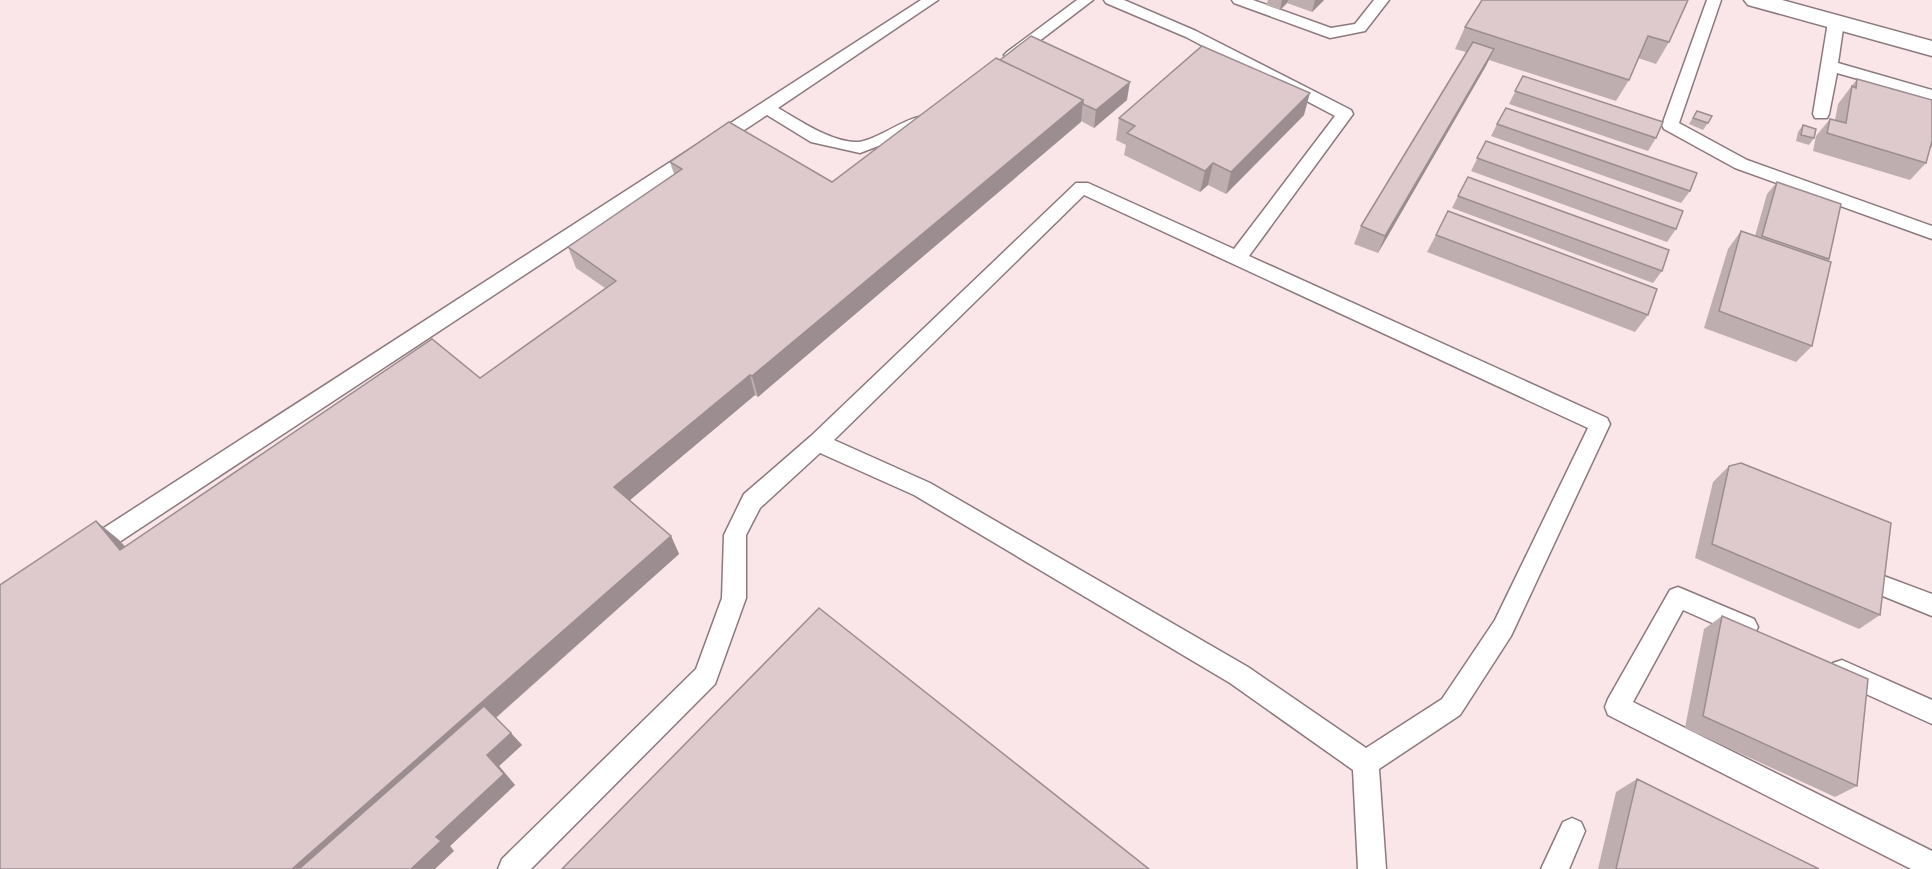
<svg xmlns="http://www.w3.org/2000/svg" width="1932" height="869" font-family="Lora,serif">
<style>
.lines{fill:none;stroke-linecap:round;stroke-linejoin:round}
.lane-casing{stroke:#8b797c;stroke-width:3}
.street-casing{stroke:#8b797c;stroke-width:3}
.lane{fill:#fff;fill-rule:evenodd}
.street{fill:#fff;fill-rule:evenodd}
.wall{fill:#bfaeb0}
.shaded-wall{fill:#9b8d90}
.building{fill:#decacd;stroke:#9b8d90;stroke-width:1.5}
</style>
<rect width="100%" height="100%" fill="#fae6e9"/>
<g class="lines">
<!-- lane casing -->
<g class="lane-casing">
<path id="lane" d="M 921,0 L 938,0 L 778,108 C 799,120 832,143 858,142 C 877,141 911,113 927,117 L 929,121 L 920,130 L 860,153 L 811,142 L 767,115 L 98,556 L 90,559 L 82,556 L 79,549 L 82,542 Z
M 1077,0 L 1093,0 L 1017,58 L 1007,58 L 1004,55 L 1007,52 Z
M 1104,0 L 1124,0 L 1196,31 L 1351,110 L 1353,114 L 1249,256 L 1607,418 L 1610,424 L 1511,636 L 1460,715 L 1379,769 L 1386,869 L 1358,869 L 1353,770 L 1230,683 L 914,495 L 820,453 L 760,508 L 746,535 L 746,598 L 715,684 L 531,869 L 498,869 L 502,859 L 696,669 L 722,598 L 724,535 L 744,494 L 811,436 L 1076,183 L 1088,183 L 1234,249 L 1335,116 L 1186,37 L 1106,3 ZM 1084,195 L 1588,428 L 1495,620 L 1442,699 L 1366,748 L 1248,667 L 930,483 L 834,440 Z
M 1232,0 L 1253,0 L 1331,28 L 1355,24 L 1374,0 L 1389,0 L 1365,31 L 1330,38 L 1234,3 Z
M 1707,0 L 1721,0 L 1679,123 L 1747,160 L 1932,226 L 1932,239 L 1735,168 L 1664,129 L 1662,125 Z
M 1836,17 L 1844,22 L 1838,63 L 1932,90 L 1932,100 L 1837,73 L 1829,114 L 1827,118 L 1815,118 L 1813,114 L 1828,22 Z
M 1881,575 L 1932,594 L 1932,616 L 1873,592 L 1869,585 L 1873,578 Z
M 1678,587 L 1754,619 L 1758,627 L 1754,635 L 1746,638 L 1683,610 L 1633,702 L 1932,851 L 1932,869 L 1911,869 L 1608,715 L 1605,707 L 1608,699 L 1670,590 Z
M 1842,660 L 1932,700 L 1932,724 L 1833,679 L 1830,671 L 1833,663 Z
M 1572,818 L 1581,822 L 1585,831 L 1569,869 L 1541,869 L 1563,822 Z"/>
</g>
<!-- street casing -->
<g class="street-casing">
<path id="street" d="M 1744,0 L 1782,0 L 1932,41 L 1932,56 L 1748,5 Z"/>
</g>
<!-- lane -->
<use href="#lane" class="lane"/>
<!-- street -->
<use href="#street" class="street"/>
</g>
<!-- wall -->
<path class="wall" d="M 1268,0 L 1324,0 L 1312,12 L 1287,3 L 1280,10 L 1266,5 Z
M 1688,0 L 1669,42 L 1656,64 L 1638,58 L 1629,80 L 1616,101 L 1489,60 L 1378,253 L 1354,244 L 1361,226 L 1466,52 L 1455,49 L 1465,27 Z
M 1000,60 L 1127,100 L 1094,128 L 1081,121 L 758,397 L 755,395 L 630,500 L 671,536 L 679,554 L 496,718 L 522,745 L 499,766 L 515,785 L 450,846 L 454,851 L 96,521 L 119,540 L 125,546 L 480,378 L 605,288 L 576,268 L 568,247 L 674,174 L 670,162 L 832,182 Z
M 1523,76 L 1656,138 L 1648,151 L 1509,104 Z
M 1857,79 L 1932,100 L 1932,147 L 1930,149 L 1926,163 L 1910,180 L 1813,151 L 1816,136 L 1830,119 L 1835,120 L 1838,104 Z
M 1697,111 L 1708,123 L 1703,130 L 1689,124 Z
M 1304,115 L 1226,194 L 1208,185 L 1200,192 L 1124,155 L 1126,145 L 1116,140 L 1119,118 Z
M 1497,124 L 1690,191 L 1681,203 L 1491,136 Z
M 1803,125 L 1814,138 L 1809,145 L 1796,141 L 1798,132 Z
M 1486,141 L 1676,229 L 1667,242 L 1471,171 Z
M 1777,182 L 1829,259 L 1827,261 L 1812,346 L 1796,362 L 1704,328 L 1728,249 L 1741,231 L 1755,236 L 1767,194 Z
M 1458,196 L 1662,271 L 1653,283 L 1452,208 Z
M 1436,235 L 1648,315 L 1635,332 L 1427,252 Z
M 1729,466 L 1880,615 L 1859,629 L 1695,558 L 1713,482 Z
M 1722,616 L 1857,786 L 1835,797 L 1685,728 L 1704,629 Z
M 1637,779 L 1819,869 L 1598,869 L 1616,792 Z"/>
<!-- shaded-wall -->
<path class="shaded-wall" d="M 1282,0 L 1288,0 L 1287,3 L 1280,10 Z
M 1315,0 L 1324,0 L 1312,12 Z
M 1494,49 L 1486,66 L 1378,253 L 1385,236 Z
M 1130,82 L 1127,100 L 1094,128 L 1096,110 Z
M 1310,93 L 1304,115 L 1226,194 L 1231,172 Z
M 1083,100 L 1081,122 L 758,397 L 752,376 Z
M 1213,163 L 1208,185 L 1200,192 L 1205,171 Z
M 750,375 L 755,395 L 623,506 L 614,487 Z
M 96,521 L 119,540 L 143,568 L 120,550 Z
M 671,536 L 679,554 L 326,869 L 292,869 Z
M 511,733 L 522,745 L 499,766 L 515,785 L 450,846 L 454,851 L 435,869 L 411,869 L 436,837 L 487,755 Z"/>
<!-- building -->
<path class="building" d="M 1482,0 L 1688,0 L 1669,42 L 1648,36 L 1629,80 L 1465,27 Z
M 1031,36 L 1130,82 L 1096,110 L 1083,104 L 1083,100 L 1000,60 Z
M 1473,42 L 1494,49 L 1385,236 L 1361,226 Z
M 1202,46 L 1310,93 L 1231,172 L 1213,163 L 1205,171 L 1127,133 L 1135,126 L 1119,118 Z
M 996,58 L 1083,100 L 752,376 L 750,375 L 614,487 L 671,536 L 292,869 L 0,869 L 0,585 L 96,521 L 120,550 L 432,339 L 480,378 L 616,281 L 568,247 L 682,169 L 670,162 L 729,122 L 832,182 Z
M 1523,76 L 1663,122 L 1656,138 L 1515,91 Z
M 1857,79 L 1932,100 L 1932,141 L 1926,163 L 1827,133 L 1830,119 L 1846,123 L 1852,86 L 1856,88 Z
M 1506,108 L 1697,173 L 1690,191 L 1497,124 Z
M 1697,111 L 1712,116 L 1708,123 L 1693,118 Z
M 1803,125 L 1816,129 L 1814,138 L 1801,135 Z
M 1486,141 L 1683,211 L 1676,229 L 1477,158 Z
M 1468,177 L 1669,250 L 1662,271 L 1458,196 Z
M 1777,182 L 1841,204 L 1829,259 L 1762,236 Z
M 1448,211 L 1657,289 L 1648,315 L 1436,235 Z
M 1741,231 L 1831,262 L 1812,346 L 1719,311 Z
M 1741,463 L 1891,523 L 1880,615 L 1712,544 L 1729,466 Z
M 819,608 L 1149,869 L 562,869 Z
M 1722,616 L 1868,679 L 1857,786 L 1703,716 Z
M 484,706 L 511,733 L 487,755 L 504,774 L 436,837 L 441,841 L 411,869 L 299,869 Z
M 1637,779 L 1819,869 L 1616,869 Z"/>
</svg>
